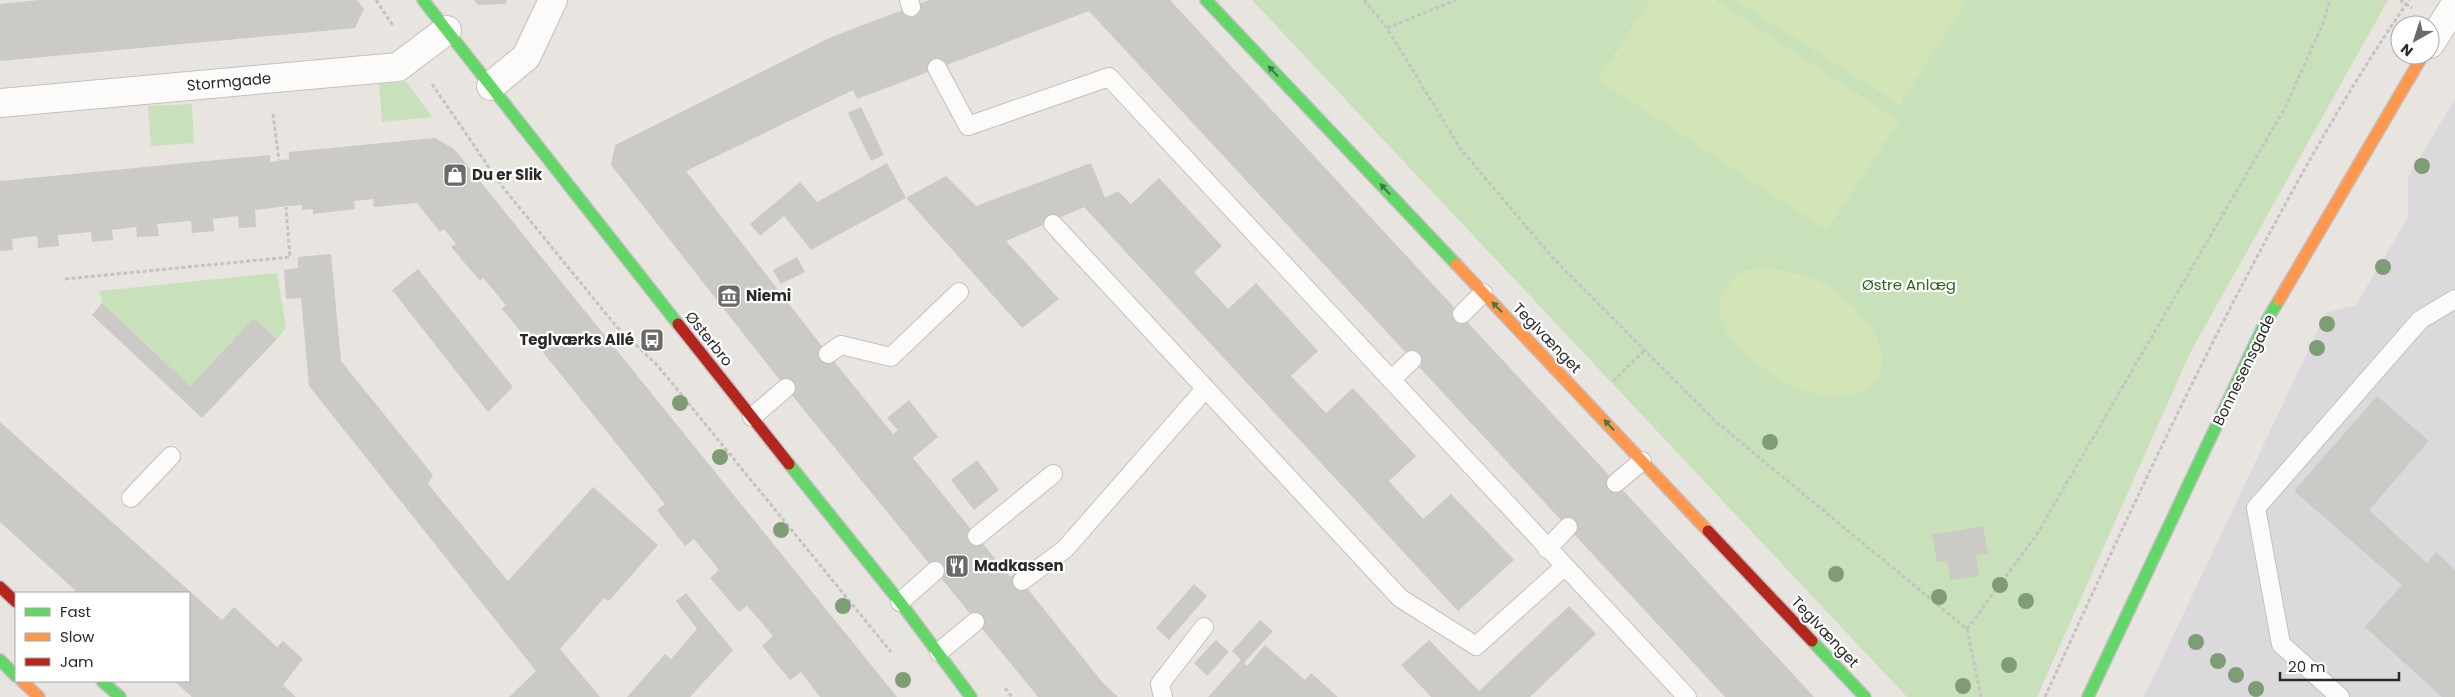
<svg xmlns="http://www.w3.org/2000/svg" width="2455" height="697" font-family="Poppins,sans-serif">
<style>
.industrial{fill:#dbd9db}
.green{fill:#c9e1ba}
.pitch{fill:#d3e5b7}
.building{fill:#cccac7}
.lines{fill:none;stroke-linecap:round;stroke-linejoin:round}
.lane-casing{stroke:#c2c0c1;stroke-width:20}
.street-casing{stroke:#c2c0c1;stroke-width:30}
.fast-casing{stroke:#c2c0c1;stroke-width:14}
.slow-casing{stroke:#c2c0c1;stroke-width:14}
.jam-casing{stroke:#c2c0c1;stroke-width:14}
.path{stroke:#c4c4c4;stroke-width:3;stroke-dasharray:4 2.5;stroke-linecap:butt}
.lane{stroke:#fcfbfa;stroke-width:18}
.street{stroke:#fcfbfa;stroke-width:28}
.fast{stroke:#63d668;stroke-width:11}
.slow{stroke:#ff974d;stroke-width:11}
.jam{stroke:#b3261e;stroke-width:11}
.tree{fill:#7f9d75}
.oneway{fill:#437745}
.labels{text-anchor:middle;stroke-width:4.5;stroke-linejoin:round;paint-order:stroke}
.street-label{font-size:15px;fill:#292929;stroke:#fff}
.poi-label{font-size:15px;font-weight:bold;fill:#292929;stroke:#fff;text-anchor:start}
.park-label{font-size:15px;fill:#29631d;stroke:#fff}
</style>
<rect width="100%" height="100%" fill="#e8e4e0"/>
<!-- industrial -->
<path class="industrial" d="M 2455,99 L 2455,697 L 2144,697 L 2326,313 L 2356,305 L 2408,217 L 2408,177 Z"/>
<!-- green -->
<path class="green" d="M 1252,0 L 2388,0 L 2190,353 L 2037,697 L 1907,697 Z
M 407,82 L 432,117 L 382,122 L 379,84 Z
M 192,104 L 194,143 L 151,146 L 148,106 Z
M 277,273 L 286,328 L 277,339 L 254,318 L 190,386 L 102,303 L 99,291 Z"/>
<!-- pitch -->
<path class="pitch" d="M 1650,0 L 1715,0 L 1899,121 L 1827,230 L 1598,80 Z
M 1736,0 L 1967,0 L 1900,105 Z
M 1765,268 C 1787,271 1810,275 1830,287 C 1854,303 1899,349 1877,379 C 1867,393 1853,397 1837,397 C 1797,399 1697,338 1724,291 C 1729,284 1734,276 1742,272 C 1748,269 1758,269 1765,268 Z"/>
<!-- building -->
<path class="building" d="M 39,0 L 357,0 L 364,9 L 355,28 L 0,61 L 0,4 Z
M 474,0 L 507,0 L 505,4 L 478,5 Z
M 929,0 L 1170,0 L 1814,697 L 1725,697 L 1089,11 L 857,99 L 853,90 L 686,171 L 828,354 L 893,434 L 898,430 L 887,418 L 909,400 L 938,437 L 913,458 L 1010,577 L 1015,573 L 1103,683 L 1118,697 L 1038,697 L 786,388 L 611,165 L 615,145 L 829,38 Z
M 861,107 L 884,155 L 871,161 L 848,113 Z
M 435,138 L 454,149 L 897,697 L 820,697 L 801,672 L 790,680 L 762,646 L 773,636 L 747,606 L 739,612 L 710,578 L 719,570 L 694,539 L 685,546 L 657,510 L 665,504 L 533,340 L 530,343 L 502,309 L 506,305 L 483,278 L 480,281 L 451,247 L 456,244 L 444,229 L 440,232 L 417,203 L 374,207 L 373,199 L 365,200 L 354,201 L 355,209 L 313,214 L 313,209 L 302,210 L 302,205 L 288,206 L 255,210 L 256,227 L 239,228 L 238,216 L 213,219 L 214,231 L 192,233 L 191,221 L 157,224 L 159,236 L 137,237 L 136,227 L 112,230 L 113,240 L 92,242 L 91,232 L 58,235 L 59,246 L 38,248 L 37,236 L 12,239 L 13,250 L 0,251 L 0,181 L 270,155 L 270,162 L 289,159 L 289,152 Z
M 887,163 L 906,198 L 811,250 L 784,216 L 760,236 L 750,224 L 800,182 L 817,202 Z
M 1091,163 L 1105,198 L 1118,191 L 1131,204 L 1159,178 L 1222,246 L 1194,272 L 1228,309 L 1256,283 L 1318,351 L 1291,376 L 1326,413 L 1353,388 L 1416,456 L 1389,481 L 1423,519 L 1451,494 L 1514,560 L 1458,611 L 1084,207 L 1006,241 L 1059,299 L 1022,328 L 906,198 L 946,176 L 976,206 Z
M 331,254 L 341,361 L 433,475 L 428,484 L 508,581 L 593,487 L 658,545 L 609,601 L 604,598 L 560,649 L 600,697 L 509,697 L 536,671 L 309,386 L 301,298 L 286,299 L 284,270 L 298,268 L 298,257 Z
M 797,257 L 805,272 L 781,284 L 773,270 Z
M 418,269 L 513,387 L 488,412 L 392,290 Z
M 102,303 L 190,386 L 254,318 L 277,339 L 202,418 L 92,315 Z
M 2377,396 L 2429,441 L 2369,510 L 2427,563 L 2436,552 L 2455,570 L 2455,697 L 2442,697 L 2365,627 L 2402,585 L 2294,491 Z
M 0,422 L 222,620 L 234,607 L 277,647 L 283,641 L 303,659 L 283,685 L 296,697 L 192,697 L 174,681 L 189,681 L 189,593 L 78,593 L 0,522 Z
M 977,460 L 999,490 L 974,510 L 951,480 Z
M 1983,526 L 1988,553 L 1976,555 L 1979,576 L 1951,580 L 1947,561 L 1937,562 L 1932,535 Z
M 1194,584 L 1207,596 L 1169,640 L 1156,628 Z
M 686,593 L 733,650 L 690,697 L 627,697 L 665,654 L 671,659 L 697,629 L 676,601 Z
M 1569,606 L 1596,634 L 1530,697 L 1431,697 L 1401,665 L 1429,640 L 1479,691 Z
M 1260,620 L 1273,631 L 1244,663 L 1247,666 L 1265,645 L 1305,680 L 1311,673 L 1338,697 L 1208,697 L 1241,660 L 1232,651 Z
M 1216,640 L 1229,652 L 1207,676 L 1194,663 Z"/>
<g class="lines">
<!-- lane casing -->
<g class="lane-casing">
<path id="lane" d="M 909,0 L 911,7
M 937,68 L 968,126 L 1109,77 L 1687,697
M 1053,224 L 1400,598 L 1476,646 L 1564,567
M 1462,314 L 1483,293
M 828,354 L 841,345 L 891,357 L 959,292
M 1391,380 L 1412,360
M 752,417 L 786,388
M 1616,483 L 1642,461
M 131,498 L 171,456
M 977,536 L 1053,474
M 1547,549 L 1568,527
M 1022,581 L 1065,549 L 1205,389
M 900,602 L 935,571
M 939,652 L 975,622
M 1163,697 L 1160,684 L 1204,627
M 2340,697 L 2281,644 L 2256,508 L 2420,320 L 2455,299"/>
</g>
<!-- street casing -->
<g class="street-casing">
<path id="street" d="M 2430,44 L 2455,5
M 491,86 L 526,57 L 553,0
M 0,103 L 398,67 L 447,30"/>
</g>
<!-- fast casing -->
<g class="fast-casing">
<path id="fast" d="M 423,0 L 678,324
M 1206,0 L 1456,264
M 789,464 L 900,602 L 971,697
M 1812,641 L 1865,697
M 0,660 L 16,676
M 102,681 L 120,697
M 2088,697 L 2263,327 L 2279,300"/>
</g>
<!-- slow casing -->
<g class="slow-casing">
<path id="slow" d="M 1456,264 L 1708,531
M 2279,300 L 2423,55
M 22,681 L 39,697"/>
</g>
<!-- jam casing -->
<g class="jam-casing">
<path id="jam" d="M 678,324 L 789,464
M 1708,531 L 1812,641
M 0,587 L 16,602"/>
</g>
<!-- path -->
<path class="path" d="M 376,0 L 394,27
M 1364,0 L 1387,28 L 1460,148 L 1551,256 L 1715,421 L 1967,629 L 1981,697
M 2400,0 L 2412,8
M 1387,28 L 1456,0
M 432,84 L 501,185 L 616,326 L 658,366 L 891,652
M 273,114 L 279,160
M 65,279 L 290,257 L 286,207
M 1613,381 L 1644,351
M 1967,629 L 2037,534 L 2286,106 L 2324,21 L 2330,0
M 1005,688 L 1012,697
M 2045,697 C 2113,548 2181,400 2258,255 C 2304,168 2353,81 2409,0"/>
<!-- lane -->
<use href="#lane" class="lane"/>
<!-- street -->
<use href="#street" class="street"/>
<!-- fast -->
<use href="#fast" class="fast"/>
<!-- slow -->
<use href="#slow" class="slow"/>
<!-- jam -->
<use href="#jam" class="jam"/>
</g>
<!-- trees -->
<g class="tree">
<circle cx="2422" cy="166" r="8"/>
<circle cx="2383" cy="267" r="8"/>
<circle cx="2327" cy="324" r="8"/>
<circle cx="2317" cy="348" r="8"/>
<circle cx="680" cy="403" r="8"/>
<circle cx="1770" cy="442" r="8"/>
<circle cx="720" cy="457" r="8"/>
<circle cx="781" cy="530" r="8"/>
<circle cx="1836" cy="574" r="8"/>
<circle cx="2000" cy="585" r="8"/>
<circle cx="1939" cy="597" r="8"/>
<circle cx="2026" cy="601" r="8"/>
<circle cx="843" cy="606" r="8"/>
<circle cx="2196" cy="642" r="8"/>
<circle cx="2218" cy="661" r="8"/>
<circle cx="2009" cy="665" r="8"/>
<circle cx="2236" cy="675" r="8"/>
<circle cx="903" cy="680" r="8"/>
<circle cx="1963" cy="686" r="8"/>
<circle cx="2256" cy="689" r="8"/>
</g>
<!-- one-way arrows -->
<defs><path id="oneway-solid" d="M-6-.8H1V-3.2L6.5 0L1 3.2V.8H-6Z" transform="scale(1.25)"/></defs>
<g class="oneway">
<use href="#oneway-solid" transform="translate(1273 71) rotate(-133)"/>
<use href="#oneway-solid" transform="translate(1385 189) rotate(-133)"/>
<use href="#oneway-solid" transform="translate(1497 307) rotate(-134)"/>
<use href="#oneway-solid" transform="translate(1609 425) rotate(-133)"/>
</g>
<!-- icons -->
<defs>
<g id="shop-square" transform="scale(1.25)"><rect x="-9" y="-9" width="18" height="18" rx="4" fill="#6c6a69" stroke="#fff"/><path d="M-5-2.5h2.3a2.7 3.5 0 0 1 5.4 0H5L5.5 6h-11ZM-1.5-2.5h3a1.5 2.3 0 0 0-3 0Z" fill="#fff"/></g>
<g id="museum-square" transform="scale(1.25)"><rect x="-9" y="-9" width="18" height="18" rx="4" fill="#6c6a69" stroke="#fff"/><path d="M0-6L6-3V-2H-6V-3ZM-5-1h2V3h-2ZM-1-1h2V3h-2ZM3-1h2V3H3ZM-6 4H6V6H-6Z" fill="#fff"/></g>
<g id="bus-square" transform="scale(1.25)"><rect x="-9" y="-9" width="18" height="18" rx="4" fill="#6c6a69" stroke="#fff"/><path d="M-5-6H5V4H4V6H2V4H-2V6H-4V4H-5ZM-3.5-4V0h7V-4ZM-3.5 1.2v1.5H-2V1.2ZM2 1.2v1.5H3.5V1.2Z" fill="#fff"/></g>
<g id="restaurant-square" transform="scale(1.25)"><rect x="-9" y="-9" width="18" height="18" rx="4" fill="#6c6a69" stroke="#fff"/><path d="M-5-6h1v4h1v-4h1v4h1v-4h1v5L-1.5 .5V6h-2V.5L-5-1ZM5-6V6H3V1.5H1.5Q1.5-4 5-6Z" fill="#fff"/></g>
</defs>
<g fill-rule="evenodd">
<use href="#shop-square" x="455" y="175"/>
<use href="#museum-square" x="729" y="296"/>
<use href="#bus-square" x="652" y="340"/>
<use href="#restaurant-square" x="957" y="566"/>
</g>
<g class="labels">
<!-- street labels -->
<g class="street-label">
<text transform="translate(229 82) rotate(-5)" y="5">Stormgade</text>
<text transform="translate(1547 338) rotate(46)" y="5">Teglvænget</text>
<text transform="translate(709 339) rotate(51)" y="5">Østerbro</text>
<text transform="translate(2244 370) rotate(-64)" y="5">Bonnesensgade</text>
<text transform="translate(1825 632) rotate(47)" y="5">Teglvænget</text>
</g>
<!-- poi labels -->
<g class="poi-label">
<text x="472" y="180">Du er Slik</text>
<text x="746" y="301">Niemi</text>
<text x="634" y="345" text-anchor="end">Teglværks Allé</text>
<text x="974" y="571">Madkassen</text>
</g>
<!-- park labels -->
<g class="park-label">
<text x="1909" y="290">Østre Anlæg</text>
</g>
</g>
<!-- legend -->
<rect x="15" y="592" width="175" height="90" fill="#ffffff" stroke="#a9a9a9"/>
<rect x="25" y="608" width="25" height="8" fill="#63d668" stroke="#a9a9a9"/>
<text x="60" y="617" font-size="15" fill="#292929">Fast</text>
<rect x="25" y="633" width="25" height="8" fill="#ff974d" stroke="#a9a9a9"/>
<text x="60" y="642" font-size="15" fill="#292929">Slow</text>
<rect x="25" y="658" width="25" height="8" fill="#b3261e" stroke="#a9a9a9"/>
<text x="60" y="667" font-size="15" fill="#292929">Jam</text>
<!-- north arrow -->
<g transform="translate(2415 40) rotate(219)"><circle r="24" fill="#ffffff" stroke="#a9a9a9"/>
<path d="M0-4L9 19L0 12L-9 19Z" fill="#6c6a69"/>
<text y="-8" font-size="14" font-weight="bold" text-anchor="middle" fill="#292929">N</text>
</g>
<!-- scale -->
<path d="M2280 672v8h119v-8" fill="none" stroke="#292929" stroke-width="2.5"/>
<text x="2288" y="672" font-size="15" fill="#292929" stroke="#ffffff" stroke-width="4" paint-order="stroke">20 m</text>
</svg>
